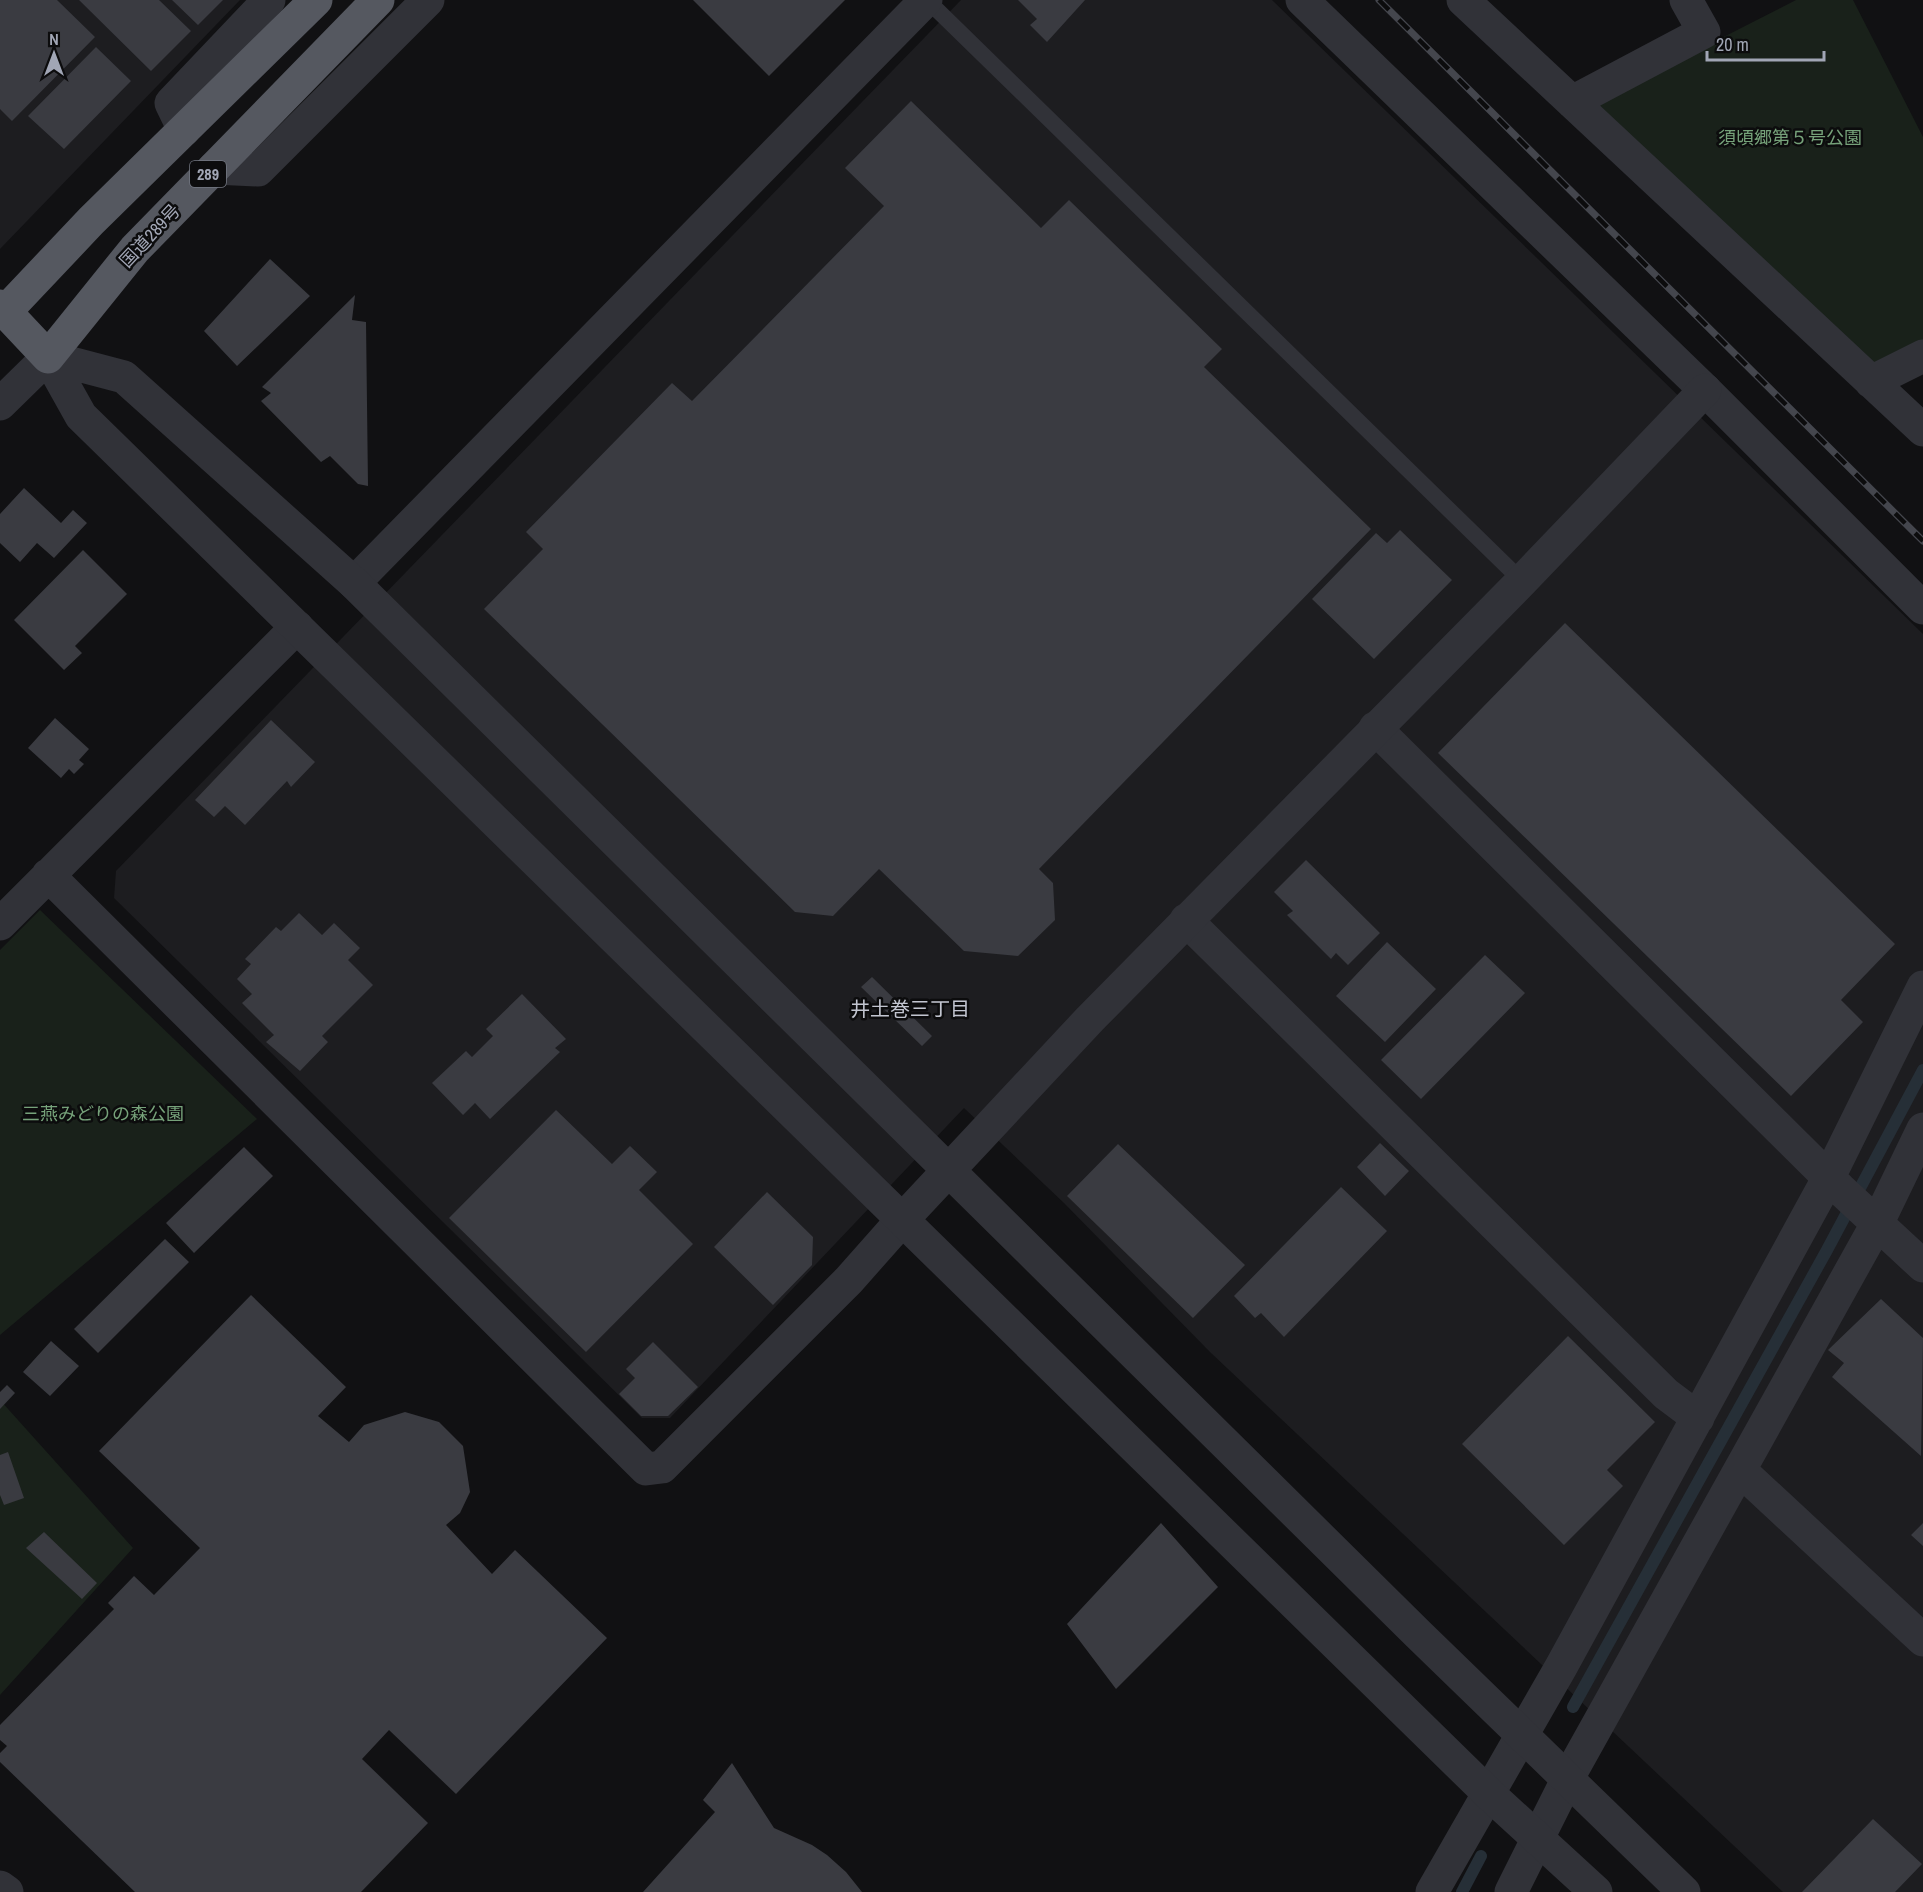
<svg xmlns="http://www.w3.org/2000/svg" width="1923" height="1892" font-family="'Archivo Narrow','Noto Sans JP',sans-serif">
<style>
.built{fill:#1d1d20}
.green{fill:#19211a}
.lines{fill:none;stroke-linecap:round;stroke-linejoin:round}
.stream{stroke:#262f37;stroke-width:12}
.building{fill:#3a3b41}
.service{stroke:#313238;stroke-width:16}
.minor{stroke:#313238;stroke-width:33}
.tertiary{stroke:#313238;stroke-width:33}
.trunk{stroke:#555860;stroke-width:33}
.rail-casing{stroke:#44464d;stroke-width:7}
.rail{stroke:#0c0c0d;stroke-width:4.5;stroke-dasharray:14;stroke-linecap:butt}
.labels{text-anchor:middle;stroke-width:5;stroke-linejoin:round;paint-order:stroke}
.shield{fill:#0c0c0d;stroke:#747883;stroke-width:1.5}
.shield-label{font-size:16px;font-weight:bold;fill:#a1a6b5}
.park-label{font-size:18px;fill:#76a27a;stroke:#0c0c0d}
.street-label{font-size:18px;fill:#a1a6b5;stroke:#0c0c0d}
.neighbourhood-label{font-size:20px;fill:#c2c5d0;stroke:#0c0c0d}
</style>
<rect width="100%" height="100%" fill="#111113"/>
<!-- built -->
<path class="built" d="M 0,0 L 240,0 L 0,249 Z
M 961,0 L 1272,0 L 1923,634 L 1923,1892 L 1783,1892 L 1210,1352 L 1064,1203 L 964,1108 L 670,1418 L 642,1418 L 114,898 L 116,871 Z"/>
<!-- green -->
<path class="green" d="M 1796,0 L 1853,0 L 1923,137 L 1923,345 L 1872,371 L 1580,110 Z
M 40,910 L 257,1119 L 0,1335 L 0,950 Z
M 0,1400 L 133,1548 L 0,1695 Z"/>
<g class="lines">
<!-- stream -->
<path class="stream" d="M 1573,1707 L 1827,1250 L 1923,1070
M 1462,1892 L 1481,1856"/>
</g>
<!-- building -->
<path class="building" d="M 0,0 L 57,0 L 95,37 L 12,121 L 0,109 Z
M 79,0 L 159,0 L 191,31 L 151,71 Z
M 172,0 L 223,0 L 198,25 Z
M 693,0 L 845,0 L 769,76 Z
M 1018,0 L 1085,0 L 1047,42 L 1030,25 L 1037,19 Z
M 96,47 L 131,81 L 64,149 L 28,116 Z
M 911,101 L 1041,228 L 1069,200 L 1222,349 L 1204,367 L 1371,529 L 1039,869 L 1053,883 L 1055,920 L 1018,956 L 964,951 L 879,869 L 833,916 L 795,912 L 484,609 L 543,549 L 526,532 L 672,383 L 692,401 L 884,206 L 845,168 Z
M 270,259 L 310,296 L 237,366 L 204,331 Z
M 355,295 L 352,320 L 366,322 L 368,486 L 358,484 L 330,456 L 321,462 L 261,401 L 271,393 L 262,387 Z
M 24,488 L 61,523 L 73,510 L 87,523 L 54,558 L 37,543 L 20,562 L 0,543 L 0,514 Z
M 1400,530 L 1452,580 L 1374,659 L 1312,599 L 1376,533 L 1387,543 Z
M 83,550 L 127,594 L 75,646 L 82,653 L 64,670 L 14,620 Z
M 1565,623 L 1895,944 L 1841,1000 L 1863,1022 L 1791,1096 L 1438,753 Z
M 55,718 L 89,749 L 79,760 L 84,764 L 74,774 L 69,769 L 61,778 L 28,748 Z
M 271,720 L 315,762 L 291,787 L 287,781 L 245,825 L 225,806 L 214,817 L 195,800 Z
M 1306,860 L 1380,933 L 1348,965 L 1336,953 L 1331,959 L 1287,915 L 1293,911 L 1274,892 Z
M 299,913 L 322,935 L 334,923 L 360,948 L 348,960 L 373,985 L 322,1036 L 328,1042 L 300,1071 L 266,1042 L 274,1035 L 242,1003 L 252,994 L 237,979 L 251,964 L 245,959 L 276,927 L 281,931 Z
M 1387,942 L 1436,989 L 1385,1042 L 1336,996 Z
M 1485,955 L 1525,993 L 1421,1099 L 1381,1060 Z
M 872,977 L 932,1036 L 922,1046 L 861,987 Z
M 522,994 L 566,1039 L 555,1048 L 560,1052 L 490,1119 L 475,1103 L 463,1115 L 432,1083 L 466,1051 L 472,1057 L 493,1036 L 486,1029 Z
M 556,1110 L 612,1164 L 630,1146 L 657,1172 L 639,1190 L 693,1244 L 586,1352 L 449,1218 Z
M 1380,1143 L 1409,1171 L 1385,1196 L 1357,1167 Z
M 1118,1144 L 1245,1265 L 1193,1318 L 1067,1196 Z
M 244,1147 L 273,1176 L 194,1253 L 166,1223 Z
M 1341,1187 L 1387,1231 L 1284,1337 L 1261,1313 L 1255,1318 L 1234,1296 Z
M 767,1192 L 813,1237 L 812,1265 L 773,1305 L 714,1247 Z
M 165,1239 L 189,1262 L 98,1353 L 74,1329 Z
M 251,1295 L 346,1387 L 318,1416 L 349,1442 L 364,1425 L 405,1412 L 439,1422 L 463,1446 L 470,1492 L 460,1513 L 446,1525 L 492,1574 L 515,1550 L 607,1638 L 456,1794 L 389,1730 L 362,1759 L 428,1823 L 361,1892 L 135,1892 L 0,1762 L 0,1753 L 7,1746 L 0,1740 L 0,1725 L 114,1609 L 108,1603 L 134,1576 L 154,1595 L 200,1548 L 99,1451 Z
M 1881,1299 L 1923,1338 L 1921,1456 L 1832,1377 L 1844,1363 L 1828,1350 Z
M 1568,1336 L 1655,1422 L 1607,1470 L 1623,1486 L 1564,1545 L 1462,1444 Z
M 51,1341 L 79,1366 L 50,1396 L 23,1372 Z
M 653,1342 L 698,1387 L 668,1416 L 641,1416 L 619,1394 L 635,1378 L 626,1369 Z
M 7,1385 L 15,1393 L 0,1409 L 0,1392 Z
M 8,1452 L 24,1498 L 4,1505 L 0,1495 L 0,1455 Z
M 1161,1523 L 1218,1587 L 1116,1689 L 1067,1624 Z
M 1923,1523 L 1923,1546 L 1911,1535 Z
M 44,1532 L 97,1583 L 82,1599 L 26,1548 Z
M 732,1763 L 774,1828 L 812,1845 L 827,1855 L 846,1872 L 862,1892 L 643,1892 L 715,1812 L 703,1800 Z
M 1873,1819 L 1922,1864 L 1895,1892 L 1802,1892 Z"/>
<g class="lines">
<!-- service -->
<path class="service" d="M 927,0 L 1522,581"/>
<!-- minor -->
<path class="minor" d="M 1302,0 L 1705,390 L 1923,608
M 1463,0 L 1923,430
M 1572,102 L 1704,32 L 1686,0
M 184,130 L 171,103 L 269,0
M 214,168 L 258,170 L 428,0
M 1871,382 L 1923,356
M 354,583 L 926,0
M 1375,728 L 1840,1189 L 1923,1266
M 48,875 L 646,1469 L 662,1467 L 849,1280 L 903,1219
M 1186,920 L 1666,1394 L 1698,1418
M 0,924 L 297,627
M 1740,1470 L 1923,1640
M 0,1887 L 7,1892
M 1432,1892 L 1561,1667 L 1829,1177 L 1923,987
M 1511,1892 L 1568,1778 L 1878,1222 L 1923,1129"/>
<!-- tertiary -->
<path class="tertiary" d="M 48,357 L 124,377 L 354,583 L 1418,1634 L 1684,1892
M 48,357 L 81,416 L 1488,1793 L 1596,1892
M 0,404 L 48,357
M 903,1219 L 1090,1019 L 1522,581 L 1705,390"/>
<!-- trunk -->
<path class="trunk" d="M 0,306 L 48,357 L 135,249 L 378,0
M 5,312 L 91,221 L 316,0"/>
<!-- rail casing -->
<g class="rail-casing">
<path id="rail" d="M 1379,0 L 1923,541"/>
</g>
<!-- rail -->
<use href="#rail" class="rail"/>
</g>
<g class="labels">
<!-- shield labels -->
<rect class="shield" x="190" y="161" width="36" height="26" rx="4.5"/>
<g class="shield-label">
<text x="208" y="180">289</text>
</g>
<!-- park labels -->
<g class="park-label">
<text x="1790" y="144">須頃郷第５号公園</text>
<text x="103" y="1120">三燕みどりの森公園</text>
</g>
<!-- street labels -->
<g class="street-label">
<text transform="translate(150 236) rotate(-47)" y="6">国道289号</text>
</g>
<!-- neighbourhood labels -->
<g class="neighbourhood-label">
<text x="910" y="1016">井土巻三丁目</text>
</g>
</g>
<!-- north arrow -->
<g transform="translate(54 54)" stroke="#0c0c0d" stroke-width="4.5" paint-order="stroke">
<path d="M0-4.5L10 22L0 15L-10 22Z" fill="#a1a6b5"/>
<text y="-9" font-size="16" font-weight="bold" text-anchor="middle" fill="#a1a6b5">N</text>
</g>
<!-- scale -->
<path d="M1707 51v9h117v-9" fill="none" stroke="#a1a6b5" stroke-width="3"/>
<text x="1716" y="51" font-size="18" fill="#a1a6b5" stroke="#0c0c0d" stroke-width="4.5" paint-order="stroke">20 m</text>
</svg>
